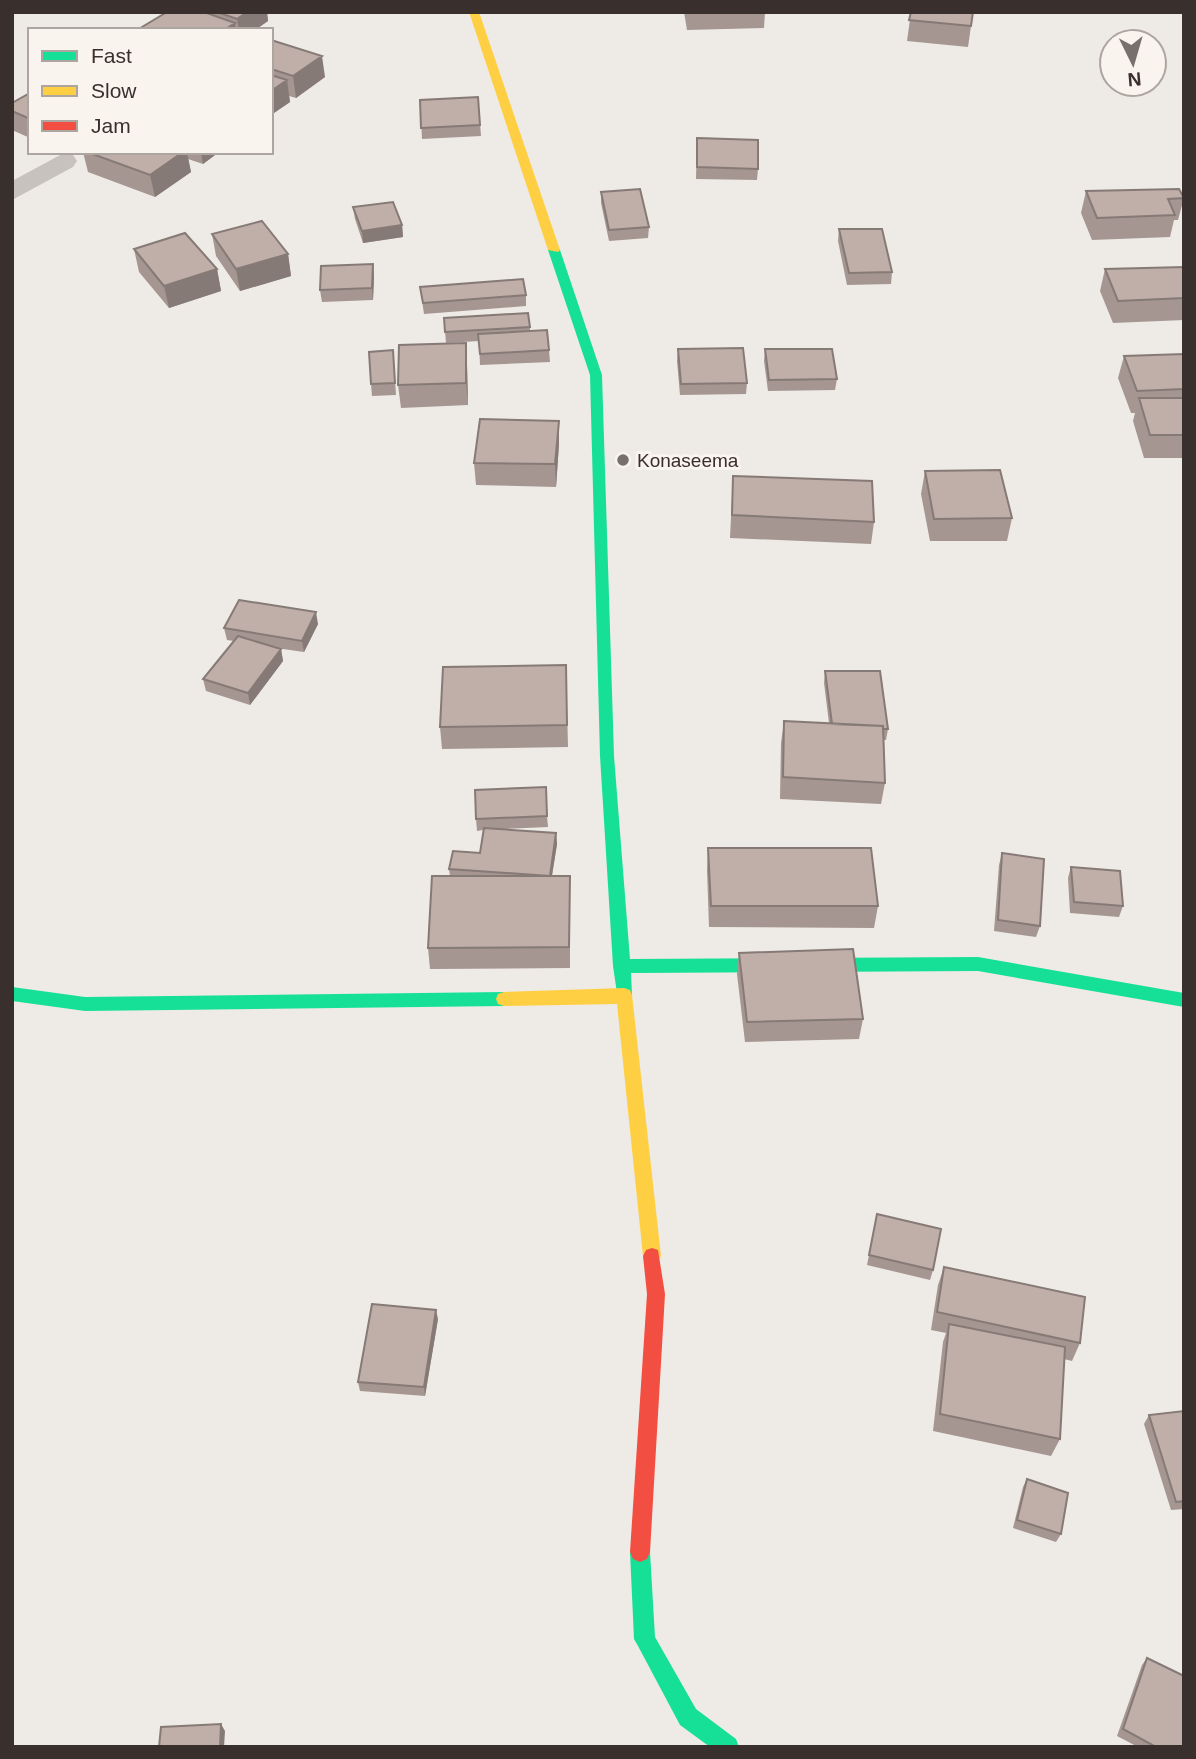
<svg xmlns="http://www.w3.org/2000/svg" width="1196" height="1759" font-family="Helvetica,sans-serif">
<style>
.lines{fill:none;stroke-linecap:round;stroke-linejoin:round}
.street{fill:#c8c2be;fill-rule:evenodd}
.fast{fill:#16e098;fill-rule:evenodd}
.slow{fill:#ffcf43;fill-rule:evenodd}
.jam{fill:#f24e42;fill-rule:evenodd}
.wall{fill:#a59691}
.shaded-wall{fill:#867a76}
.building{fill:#c0aea9;stroke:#867a76;stroke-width:2}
.poi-dot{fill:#78706d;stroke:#faf4ee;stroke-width:2.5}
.labels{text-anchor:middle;stroke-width:6;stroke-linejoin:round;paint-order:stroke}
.poi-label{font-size:19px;fill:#392f2c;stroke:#faf4ee;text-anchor:start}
</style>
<rect width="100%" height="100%" fill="#eeeae6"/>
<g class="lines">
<!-- street -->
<path class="street" d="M 64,153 L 73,155 L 77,161 L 73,167 L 12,200 L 12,181 Z"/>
<!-- fast -->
<path class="fast" d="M 554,247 L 560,250 L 602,375 L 614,756 L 630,959 L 978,957 L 1184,993 L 1184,1007 L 978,971 L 631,973 L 632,995 L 630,1000 L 624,1002 L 618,1000 L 613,966 L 600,756 L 590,375 L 548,250 Z
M 12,987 L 85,997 L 504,992 L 510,994 L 512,999 L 510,1004 L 504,1006 L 85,1011 L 12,1001 Z
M 640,1542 L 647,1545 L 650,1552 L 655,1637 L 696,1709 L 736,1739 L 739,1747 L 710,1747 L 680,1725 L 638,1646 L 634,1639 L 630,1552 L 633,1545 Z"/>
<!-- slow -->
<path class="slow" d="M 469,12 L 479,12 L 560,250 L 558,252 L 548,250 Z
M 624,988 L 630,990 L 632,995 L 661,1256 L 658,1262 L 652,1264 L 646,1262 L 643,1256 L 617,1004 L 504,1006 L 498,1004 L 496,999 L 498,994 L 504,992 Z"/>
<!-- jam -->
<path class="jam" d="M 652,1248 L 658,1250 L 665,1294 L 650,1552 L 647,1559 L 640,1562 L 633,1559 L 630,1552 L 647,1294 L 643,1256 L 646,1250 Z"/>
</g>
<!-- wall -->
<path class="wall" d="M 167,12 L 267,12 L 268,21 L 255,30 L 143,30 L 142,27 Z
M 684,12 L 765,12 L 764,28 L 687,30 Z
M 911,12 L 973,12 L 968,47 L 907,41 Z
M 271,40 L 325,77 L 296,98 L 289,96 L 290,102 L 271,115 Z
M 30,93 L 30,138 L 12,130 L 12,103 Z
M 478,97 L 481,136 L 422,139 L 420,100 Z
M 697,138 L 758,169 L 757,180 L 696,179 Z
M 83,152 L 219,152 L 203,164 L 188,159 L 191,172 L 155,197 L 88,172 Z
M 1086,191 L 1184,198 L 1178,220 L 1174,220 L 1170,237 L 1092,240 L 1081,213 Z
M 601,192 L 649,227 L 648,238 L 609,241 L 601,203 Z
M 353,207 L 402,225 L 403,237 L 363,243 L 355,219 Z
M 839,229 L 892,272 L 891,284 L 847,285 L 838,241 Z
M 212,234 L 288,254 L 291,276 L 240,291 L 216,256 Z
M 134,249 L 217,269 L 221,291 L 169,308 L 139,272 Z
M 373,264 L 374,276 L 373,300 L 322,302 L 320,290 Z
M 1184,267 L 1184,320 L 1113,323 L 1100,291 L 1105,269 Z
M 420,287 L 526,295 L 526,306 L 424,314 Z
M 444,318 L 530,327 L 530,331 L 549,350 L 550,362 L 480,365 L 479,341 L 446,343 Z
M 678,349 L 747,383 L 746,394 L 680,395 L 677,361 Z
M 765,349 L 837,379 L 835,390 L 768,391 L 764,361 Z
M 393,350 L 396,395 L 372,396 L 371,384 Z
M 1184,354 L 1184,458 L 1144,458 L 1133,421 L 1135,413 L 1131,413 L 1118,378 L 1124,356 Z
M 467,365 L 468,405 L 401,408 L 398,385 Z
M 559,421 L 559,444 L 556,487 L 476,485 L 474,463 Z
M 925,471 L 1012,518 L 1007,541 L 930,541 L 921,494 Z
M 733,476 L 874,522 L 871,544 L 730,538 Z
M 318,624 L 304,652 L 276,648 L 281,649 L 283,661 L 250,705 L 206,691 L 203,679 L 234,641 L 227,640 L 224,628 Z
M 566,665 L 568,747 L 442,749 L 440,727 Z
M 825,671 L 888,729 L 886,740 L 883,740 L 885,783 L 881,804 L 780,799 L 781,743 L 784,721 L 829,723 L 824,683 Z
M 547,816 L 548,827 L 503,829 L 556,833 L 557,844 L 552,876 L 570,876 L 570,968 L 430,969 L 428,948 L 450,876 L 449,869 L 480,853 L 483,830 L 477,831 L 476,819 Z
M 708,848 L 878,906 L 874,928 L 709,927 L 707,870 Z
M 1002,853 L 1040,926 L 1036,937 L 994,931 L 999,865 Z
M 1071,867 L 1123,906 L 1119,917 L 1070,913 L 1068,878 Z
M 739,953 L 863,1019 L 859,1039 L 745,1042 L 737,974 Z
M 877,1214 L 933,1270 L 930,1280 L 867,1265 Z
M 944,1267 L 1080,1343 L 1072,1361 L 1064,1359 L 1060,1439 L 1051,1456 L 933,1431 L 943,1342 L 946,1333 L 931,1330 L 938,1285 Z
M 438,1319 L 425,1396 L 360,1391 L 358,1382 Z
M 1184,1411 L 1184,1509 L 1171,1510 L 1144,1424 L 1149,1415 Z
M 1027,1479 L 1061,1534 L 1056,1542 L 1013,1528 L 1023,1487 Z
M 1147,1658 L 1184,1747 L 1138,1747 L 1117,1736 L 1142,1665 Z"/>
<!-- shaded-wall -->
<path class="shaded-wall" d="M 247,12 L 267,12 L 268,21 L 255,30 L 239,30 L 237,19 Z
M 235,23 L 236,30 L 224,30 Z
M 322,56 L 325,77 L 296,98 L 293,76 Z
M 287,80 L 290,102 L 271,115 L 271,91 Z
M 183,152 L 187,152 L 191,172 L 155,197 L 150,175 Z
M 201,152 L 219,152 L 203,164 Z
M 402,225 L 403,237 L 363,243 L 362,231 Z
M 288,254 L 291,276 L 240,291 L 236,269 Z
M 373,264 L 374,276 L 373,300 L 372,288 Z
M 217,269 L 221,291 L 169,308 L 164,286 Z
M 466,343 L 467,365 L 468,405 L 466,383 Z
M 559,421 L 559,444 L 556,487 L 555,464 Z
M 316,612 L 318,624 L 304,652 L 302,641 Z
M 281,649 L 283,661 L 250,705 L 248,693 Z
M 556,833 L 557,844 L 550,887 L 550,876 Z
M 436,1310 L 438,1319 L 425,1396 L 424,1387 Z
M 221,1724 L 225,1731 L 224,1747 L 220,1747 Z"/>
<!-- building -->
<path class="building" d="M 167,12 L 204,12 L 235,23 L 224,30 L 149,30 L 142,27 Z
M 217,12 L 247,12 L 237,19 Z
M 911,12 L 973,12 L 971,26 L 909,20 Z
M 271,40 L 322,56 L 293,76 L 271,69 Z
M 271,75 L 287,80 L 271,91 Z
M 30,93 L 30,119 L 12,111 L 12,103 Z
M 478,97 L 480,125 L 421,128 L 420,100 Z
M 697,138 L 758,140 L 758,169 L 697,167 Z
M 87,152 L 183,152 L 150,175 Z
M 640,189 L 649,227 L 609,230 L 601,192 Z
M 1179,189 L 1184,198 L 1168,199 L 1175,215 L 1097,218 L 1086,191 Z
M 393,202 L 402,225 L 362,231 L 353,207 Z
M 262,221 L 288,254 L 236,269 L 212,234 Z
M 839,229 L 882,229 L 892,272 L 849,273 Z
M 185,233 L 217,269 L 164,286 L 134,249 Z
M 373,264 L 372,288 L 320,290 L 321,266 Z
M 1184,267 L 1184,298 L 1118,301 L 1105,269 Z
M 523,279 L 526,295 L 423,303 L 420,287 Z
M 528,313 L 530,327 L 445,332 L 444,318 Z
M 547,330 L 549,350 L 480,354 L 478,334 Z
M 466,343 L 466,383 L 398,385 L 399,345 Z
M 743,348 L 747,383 L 681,384 L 678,349 Z
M 765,349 L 832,349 L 837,379 L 769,380 Z
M 393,350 L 395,383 L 371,384 L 369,352 Z
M 1184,354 L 1184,389 L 1137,391 L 1124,356 Z
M 1139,398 L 1184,398 L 1184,435 L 1150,435 Z
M 480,419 L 559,421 L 555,464 L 474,463 Z
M 1000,470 L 1012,518 L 934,519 L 925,471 Z
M 733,476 L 872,481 L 874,522 L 732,515 Z
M 239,600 L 316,612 L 302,641 L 224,628 Z
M 238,636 L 281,649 L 248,693 L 203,679 Z
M 566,665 L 567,725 L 440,727 L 443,667 Z
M 825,671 L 880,671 L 888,729 L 883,729 L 883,726 L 832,724 Z
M 784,721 L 883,726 L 885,783 L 783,777 Z
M 546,787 L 547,816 L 476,819 L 475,790 Z
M 484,828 L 556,833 L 550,876 L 449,869 L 453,851 L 480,853 Z
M 708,848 L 871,848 L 878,906 L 711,906 Z
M 1002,853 L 1044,859 L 1040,926 L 998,920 Z
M 1071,867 L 1120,871 L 1123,906 L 1074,902 Z
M 432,876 L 570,876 L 569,947 L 428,948 Z
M 853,949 L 863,1019 L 747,1022 L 739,953 Z
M 877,1214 L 941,1229 L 933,1270 L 869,1255 Z
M 944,1267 L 1085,1297 L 1080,1343 L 937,1312 Z
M 372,1304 L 436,1310 L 424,1387 L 358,1382 Z
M 949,1324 L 1065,1347 L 1060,1439 L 940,1414 Z
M 1184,1411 L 1184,1501 L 1176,1502 L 1149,1415 Z
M 1027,1479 L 1068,1493 L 1061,1534 L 1017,1520 Z
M 1147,1658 L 1184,1676 L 1184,1747 L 1156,1747 L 1123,1729 Z
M 221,1724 L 220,1747 L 159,1747 L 161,1727 Z"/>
<!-- markers -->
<circle class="poi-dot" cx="623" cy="460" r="7"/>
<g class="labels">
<!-- poi labels -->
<g class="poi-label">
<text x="637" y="467">Konaseema</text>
</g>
</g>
<!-- border -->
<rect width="1196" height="1759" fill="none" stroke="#392f2c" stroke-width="28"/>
<!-- legend -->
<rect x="28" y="28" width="245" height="126" fill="#faf4ee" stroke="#ada5a0" stroke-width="2"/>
<rect x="42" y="51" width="35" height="10" fill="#16e098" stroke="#ada5a0" stroke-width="2"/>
<text x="91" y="63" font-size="21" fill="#392f2c">Fast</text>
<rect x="42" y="86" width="35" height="10" fill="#ffcf43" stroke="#ada5a0" stroke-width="2"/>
<text x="91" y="98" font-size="21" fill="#392f2c">Slow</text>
<rect x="42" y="121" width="35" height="10" fill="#f24e42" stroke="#ada5a0" stroke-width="2"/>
<text x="91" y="133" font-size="21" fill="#392f2c">Jam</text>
<!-- north arrow -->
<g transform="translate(1133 63) rotate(175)"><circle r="33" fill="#faf4ee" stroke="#ada5a0" stroke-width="2"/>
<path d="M0-5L12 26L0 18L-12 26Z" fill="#78706d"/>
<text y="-10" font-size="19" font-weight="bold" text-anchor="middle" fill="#392f2c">N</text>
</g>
</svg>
